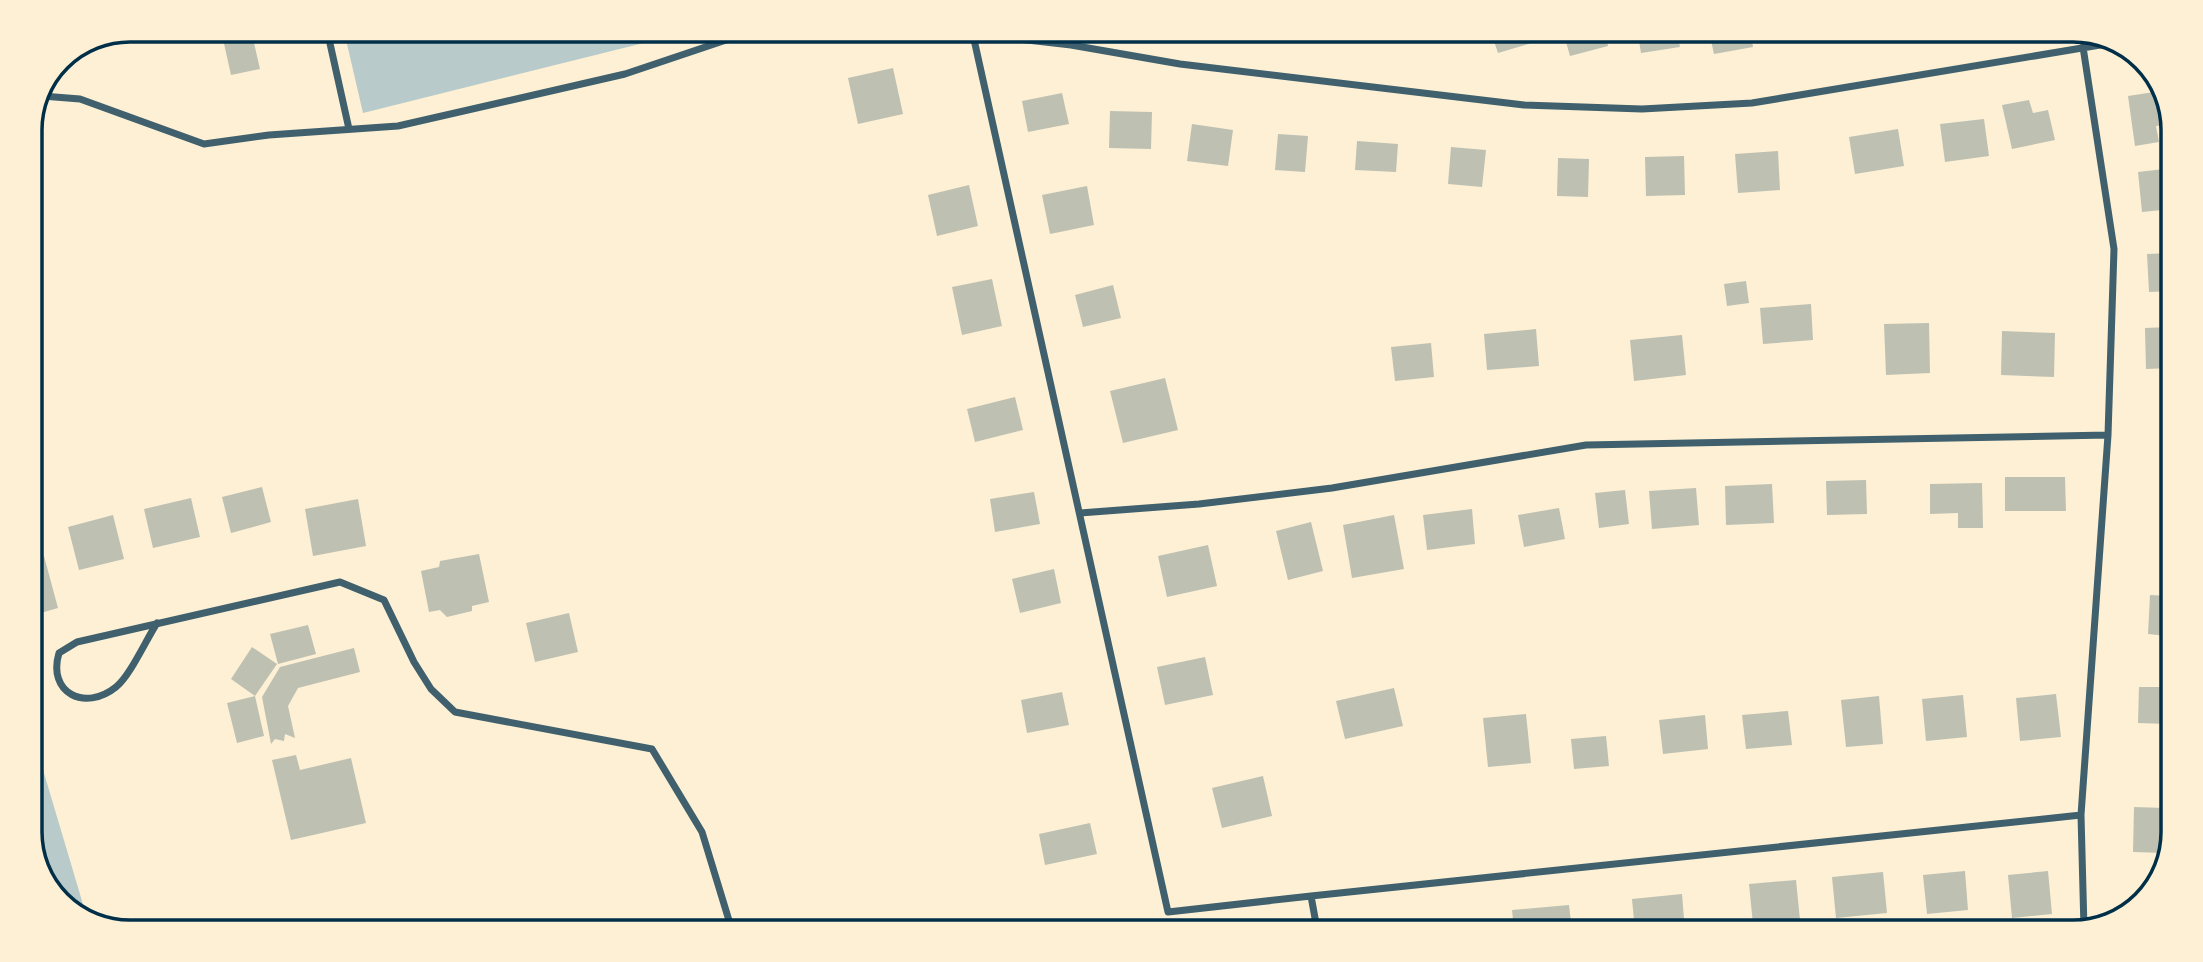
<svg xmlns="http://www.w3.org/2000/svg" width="2203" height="962" font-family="Quicksand,sans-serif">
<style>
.green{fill:#b9caca}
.building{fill:#bec0b2}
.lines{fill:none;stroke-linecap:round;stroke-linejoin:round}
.minor{stroke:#3f606c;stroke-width:7}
.rim{fill:none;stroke:#003049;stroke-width:3.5}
</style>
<rect width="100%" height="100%" fill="#fdf0d5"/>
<!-- green -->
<path class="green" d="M 344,31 L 688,32 L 363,113 Z
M 30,726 L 88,921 L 50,893 L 30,839 Z"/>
<!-- building -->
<path class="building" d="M 221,30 L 251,30 L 260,69 L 231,75 Z
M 1492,35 L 1532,35 L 1535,42 L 1498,53 Z
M 1564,35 L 1606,35 L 1608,46 L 1570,56 Z
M 1638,35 L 1678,36 L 1680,47 L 1641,53 Z
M 1710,36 L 1751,36 L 1753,47 L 1714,54 Z
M 1796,36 L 1817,36 L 1817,37 L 1797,41 Z
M 893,68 L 903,114 L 858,124 L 848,78 Z
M 2161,91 L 2171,124 L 2156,126 L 2159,142 L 2135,146 L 2128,96 Z
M 1062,93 L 1069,124 L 1028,132 L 1022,101 Z
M 2029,100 L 2033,113 L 2048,110 L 2055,140 L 2012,149 L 2002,105 Z
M 1110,111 L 1152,112 L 1151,149 L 1109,148 Z
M 1984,119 L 1989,156 L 1945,162 L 1940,124 Z
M 1192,124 L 1233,130 L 1228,166 L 1187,161 Z
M 1898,129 L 1904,166 L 1855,174 L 1849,137 Z
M 1278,134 L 1308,136 L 1305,172 L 1275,170 Z
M 1357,141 L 1398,144 L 1396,172 L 1355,170 Z
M 1451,147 L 1486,150 L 1482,187 L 1448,184 Z
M 1778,151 L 1780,190 L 1738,193 L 1735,154 Z
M 1684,156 L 1685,195 L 1646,196 L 1645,157 Z
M 1558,158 L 1589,159 L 1588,197 L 1557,196 Z
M 2173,168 L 2172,209 L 2142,212 L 2138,172 Z
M 969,185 L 978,226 L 937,236 L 928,195 Z
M 1087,186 L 1094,225 L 1050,234 L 1042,195 Z
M 2172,253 L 2171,291 L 2149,292 L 2147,254 Z
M 992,279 L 1002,326 L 962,335 L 952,287 Z
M 1746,281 L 1749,303 L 1727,306 L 1724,284 Z
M 1113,285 L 1121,318 L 1083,327 L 1075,295 Z
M 1811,304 L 1813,340 L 1763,344 L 1760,308 Z
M 1929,323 L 1930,373 L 1886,375 L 1884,324 Z
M 2171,327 L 2171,368 L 2146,369 L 2145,328 Z
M 1536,329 L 1539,366 L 1487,370 L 1484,334 Z
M 2002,331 L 2055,333 L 2054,377 L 2001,375 Z
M 1682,335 L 1686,375 L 1634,381 L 1630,340 Z
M 1431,343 L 1434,377 L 1395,381 L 1391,347 Z
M 1165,378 L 1178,430 L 1123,443 L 1110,391 Z
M 1015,397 L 1023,430 L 975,442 L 967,409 Z
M 2165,419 L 2170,419 L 2170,463 L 2164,463 Z
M 2005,477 L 2065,477 L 2066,511 L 2005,511 Z
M 1866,480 L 1867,514 L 1827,515 L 1826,481 Z
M 1982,483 L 1983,528 L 1958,528 L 1958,513 L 1930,514 L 1930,484 Z
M 1772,484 L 1774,523 L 1726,525 L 1725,486 Z
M 262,487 L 271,522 L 231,533 L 222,497 Z
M 1696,488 L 1699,525 L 1652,529 L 1649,491 Z
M 1625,490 L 1629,524 L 1599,528 L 1595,493 Z
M 1034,492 L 1040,524 L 995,532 L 990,499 Z
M 191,498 L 200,537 L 153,548 L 144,509 Z
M 358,499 L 366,546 L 313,556 L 305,509 Z
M 1559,508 L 1565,539 L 1524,547 L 1518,515 Z
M 1472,509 L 1475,544 L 1427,550 L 1423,515 Z
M 113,515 L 124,559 L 79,570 L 68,527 Z
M 1394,515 L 1404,569 L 1352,578 L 1343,525 Z
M 1311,522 L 1323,571 L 1288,580 L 1276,531 Z
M 1208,545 L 1217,586 L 1167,597 L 1158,556 Z
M 479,554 L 489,602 L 472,606 L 472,611 L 447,617 L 440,610 L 429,612 L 421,571 L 439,567 L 440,561 Z
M 44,556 L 58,608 L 30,616 L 30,560 Z
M 1054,569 L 1061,603 L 1020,613 L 1012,579 Z
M 2150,595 L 2168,596 L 2168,636 L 2148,634 Z
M 569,613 L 578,652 L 535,662 L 526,623 Z
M 308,625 L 316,654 L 278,664 L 270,634 Z
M 252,647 L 277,664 L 255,696 L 231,679 Z
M 354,648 L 360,672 L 298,688 L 288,706 L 295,738 L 285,734 L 284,741 L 275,739 L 271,744 L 262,697 L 280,667 Z
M 1205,657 L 1213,695 L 1165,705 L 1157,667 Z
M 2139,687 L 2168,687 L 2167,724 L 2138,723 Z
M 1394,688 L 1403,726 L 1345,739 L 1336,701 Z
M 1062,692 L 1069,725 L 1027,733 L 1021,700 Z
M 2056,694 L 2061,737 L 2020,741 L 2016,698 Z
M 1963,695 L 1967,737 L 1926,741 L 1922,699 Z
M 255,696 L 264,736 L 237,743 L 227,703 Z
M 1879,696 L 1883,744 L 1846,747 L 1841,700 Z
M 1788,711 L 1792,745 L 1746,749 L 1742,715 Z
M 1526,714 L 1531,763 L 1488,767 L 1483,718 Z
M 1705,715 L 1708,749 L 1663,754 L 1659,720 Z
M 1606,736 L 1609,766 L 1574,769 L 1571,739 Z
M 296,755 L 300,770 L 351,758 L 366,823 L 291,840 L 272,760 Z
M 1263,776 L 1272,816 L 1222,828 L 1212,788 Z
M 2134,807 L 2166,808 L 2166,853 L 2133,852 Z
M 1090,823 L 1097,854 L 1045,865 L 1039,834 Z
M 1965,871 L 1968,910 L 1927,914 L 1923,875 Z
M 2048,871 L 2052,914 L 2012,918 L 2008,875 Z
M 1883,872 L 1887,913 L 1836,918 L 1832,877 Z
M 1796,880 L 1800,920 L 1753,924 L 1749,884 Z
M 1682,894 L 1685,931 L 1635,931 L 1632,899 Z
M 1569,905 L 1572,930 L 1514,930 L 1512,910 Z"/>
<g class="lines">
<!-- minor -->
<path class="minor" d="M 327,30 L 349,129
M 966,33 L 1071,45 L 1180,64 L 1524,105 L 1642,109 L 1752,103 L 2118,42
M 973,35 L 1168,912 L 1311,896 L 1317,929
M 2083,47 L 2114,249 L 2108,435 L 2081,815 L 2084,929
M 42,96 L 80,99 L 204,144 L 269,135 L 398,126 L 625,74 L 750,32
M 1080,513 L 1199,504 L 1332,488 L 1586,445 L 2108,435
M 157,623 C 146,640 130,676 116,687 C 85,712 47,693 59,653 L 77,642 L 340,582 L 384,600 L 414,662 L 431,689 L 455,712 L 652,749 L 702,832 L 731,927
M 1311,896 L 2081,815"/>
</g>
<!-- crop -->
<path d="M0 0H2203V962H0ZM130 42H2073A88 88 0 0 1 2161 130V832A88 88 0 0 1 2073 920H130A88 88 0 0 1 42 832V130A88 88 0 0 1 130 42Z" fill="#fdf0d5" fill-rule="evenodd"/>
<path class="rim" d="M130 42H2073A88 88 0 0 1 2161 130V832A88 88 0 0 1 2073 920H130A88 88 0 0 1 42 832V130A88 88 0 0 1 130 42Z"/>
</svg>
